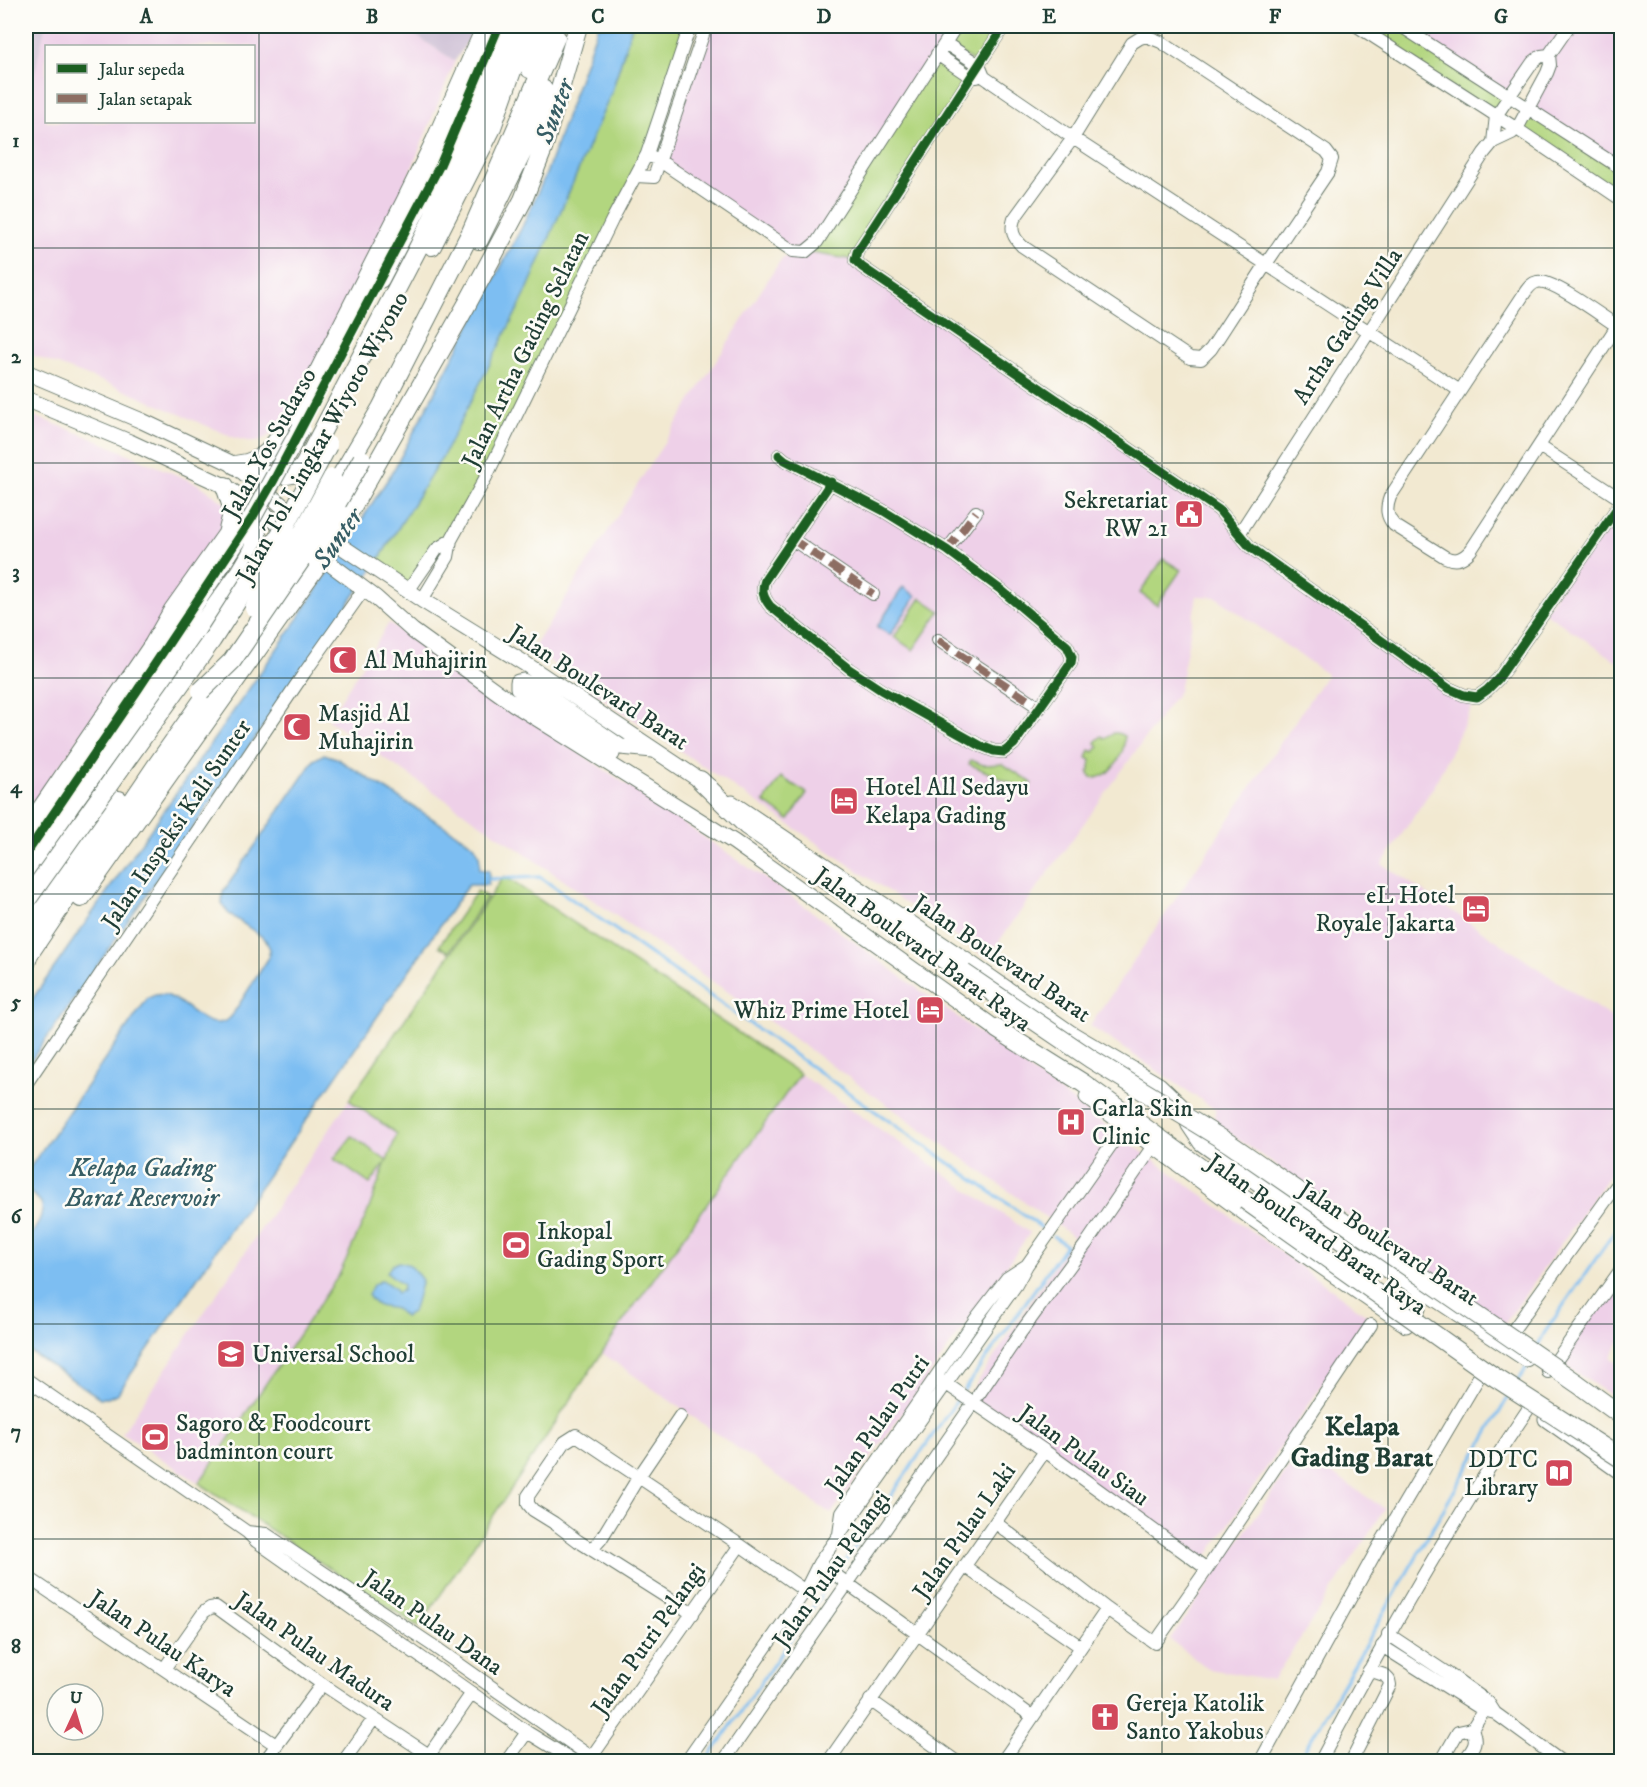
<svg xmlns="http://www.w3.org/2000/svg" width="1647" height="1787" font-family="'IM FELL DW Pica',serif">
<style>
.built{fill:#eed0e8;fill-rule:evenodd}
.industrial{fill:#ccbed4}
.green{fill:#b2d67f;stroke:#688a5a;stroke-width:1.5}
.water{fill:#7dbef2;stroke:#4e7e93;stroke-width:1.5}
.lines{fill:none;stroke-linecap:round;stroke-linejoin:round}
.stream{stroke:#7dbef2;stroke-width:3}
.minor-casing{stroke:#69796b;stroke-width:14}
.major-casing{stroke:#69796b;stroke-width:17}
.highway-casing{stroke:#69796b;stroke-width:20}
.minor{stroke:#fff;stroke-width:12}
.major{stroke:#fff;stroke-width:15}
.highway{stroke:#fff;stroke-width:18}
.highway-bridge-casing{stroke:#69796b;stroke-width:20;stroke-linecap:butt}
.highway-bridge{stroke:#fff;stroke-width:18}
.quiet{stroke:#8d6e63;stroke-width:8;stroke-dasharray:15 8;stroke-linecap:butt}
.cycleway-casing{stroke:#fdfcf7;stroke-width:13}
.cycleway{stroke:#1b5e20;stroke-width:9}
.grid{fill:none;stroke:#1f3d34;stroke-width:1.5;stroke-opacity:0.55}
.labels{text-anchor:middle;stroke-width:5;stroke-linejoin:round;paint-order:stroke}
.street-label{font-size:24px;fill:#1f3d34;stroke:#fdfcf7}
.poi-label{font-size:24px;fill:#1f3d34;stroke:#fdfcf7;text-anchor:start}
.water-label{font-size:26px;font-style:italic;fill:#365d64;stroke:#fdfcf7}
.quarter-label{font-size:27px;font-weight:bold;fill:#1f3d34;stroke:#fdfcf7}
.neatline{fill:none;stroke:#1f3d34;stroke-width:2}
.grid-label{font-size:20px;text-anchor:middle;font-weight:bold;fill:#1f3d34}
</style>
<rect width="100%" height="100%" fill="#fdfcf7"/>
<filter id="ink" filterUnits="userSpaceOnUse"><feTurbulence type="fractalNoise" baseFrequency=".0167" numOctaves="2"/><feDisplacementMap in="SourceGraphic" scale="12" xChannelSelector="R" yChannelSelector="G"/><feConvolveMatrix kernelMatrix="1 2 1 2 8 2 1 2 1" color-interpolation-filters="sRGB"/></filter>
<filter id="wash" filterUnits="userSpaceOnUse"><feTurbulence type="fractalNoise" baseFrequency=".008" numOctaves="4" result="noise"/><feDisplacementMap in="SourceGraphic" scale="24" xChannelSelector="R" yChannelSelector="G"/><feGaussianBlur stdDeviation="1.35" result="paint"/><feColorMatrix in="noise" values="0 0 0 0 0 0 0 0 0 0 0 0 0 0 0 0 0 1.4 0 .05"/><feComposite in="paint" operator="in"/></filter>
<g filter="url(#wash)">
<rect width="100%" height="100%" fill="#f2e9d1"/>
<!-- built -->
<path class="built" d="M 40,26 L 401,26 L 455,61 L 397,205 L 300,396 L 276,429 L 267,437 L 258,441 L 247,441 L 235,438 L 112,385 L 26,353 L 26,111 L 45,27 ZM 46,46 L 254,46 L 254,122 L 46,122 Z
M 704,26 L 958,26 L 805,252 L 855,260 L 1219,510 L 1250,547 L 1450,689 L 1477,697 L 1434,786 L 1382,864 L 1621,1024 L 1621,1158 L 1504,1325 L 1215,1123 L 1216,1110 L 1090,1026 L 1327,674 L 1216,597 L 1197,596 L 1179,691 L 987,958 L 559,669 L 534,647 L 780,261 L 793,251 L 660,161 Z
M 1402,26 L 1621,26 L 1621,169 L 1529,108 L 1550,65 L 1541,56 L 1510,96 Z
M 26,413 L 94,439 L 200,485 L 226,504 L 223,532 L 26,815 Z
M 1621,501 L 1621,664 L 1544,612 Z
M 389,623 L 792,897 L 1368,1316 L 1203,1563 L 968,1396 L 1074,1237 L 728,992 L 328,720 Z
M 800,1074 L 1030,1233 L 831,1514 L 602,1353 L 622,1323 Z
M 349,1100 L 397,1134 L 367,1214 L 339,1275 L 199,1483 L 122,1433 Z
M 1621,1267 L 1621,1340 L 1610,1358 L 1621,1366 L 1621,1402 L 1557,1360 Z
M 1300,1452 L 1385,1509 L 1273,1680 L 1209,1669 L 1170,1640 Z"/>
<!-- industrial -->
<path class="industrial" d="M 26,26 L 45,27 L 26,111 Z
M 401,26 L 477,26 L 455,61 Z"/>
<!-- green -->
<path class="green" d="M 632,26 L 690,26 L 647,154 L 451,540 L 408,591 L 376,564 L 444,454 L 571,183 L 612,91 Z
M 956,26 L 1004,26 L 979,65 L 945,43 Z
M 1354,26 L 1402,26 L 1510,96 L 1496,118 Z
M 937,54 L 971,77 L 855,260 L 805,252 Z
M 1529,108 L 1621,169 L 1621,200 L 1517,129 Z
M 1163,559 L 1181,570 L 1157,605 L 1140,593 Z
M 921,598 L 940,611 L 913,650 L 894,637 Z
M 1114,733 L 1118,733 L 1124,736 C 1127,752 1109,782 1091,777 L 1089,774 L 1091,760 L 1087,758 L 1090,750 L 1094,752 L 1099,746 L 1095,742 L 1102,736 L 1105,739 Z
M 971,760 L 983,765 L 1003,764 L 1029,781 L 1032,783 L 1029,788 L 1022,788 L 969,764 Z
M 781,777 L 807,793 L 789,820 L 764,802 Z
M 504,876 L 800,1074 L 622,1323 L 419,1627 L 199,1483 L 339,1275 L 367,1214 L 386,1162 L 370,1184 L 334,1159 L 352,1136 L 387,1161 L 397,1134 L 349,1100 Z
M 477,891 L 487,897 L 449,952 L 439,946 Z"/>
<!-- water -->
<path class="water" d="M 598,26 L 632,26 L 612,91 L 525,295 L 444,454 L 376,564 L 26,1068 L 26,1008 L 295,623 L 393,471 L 522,227 L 546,174 Z
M 903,587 L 916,596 L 890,635 L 877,627 Z
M 324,754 L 336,758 L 473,844 C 479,852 481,858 479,869 L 489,871 L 488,885 L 468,885 L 118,1393 L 108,1398 L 100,1398 L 26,1349 L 26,1240 C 31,1236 34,1231 37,1225 C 47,1205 43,1201 26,1190 L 26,1173 L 147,999 C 175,979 196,1031 223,1022 C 226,1021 229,1019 231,1017 L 268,959 L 270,949 L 265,939 L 228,913 L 222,904 L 223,892 L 314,760 Z
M 399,1262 L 410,1265 L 422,1280 L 414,1309 L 412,1312 L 404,1317 L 396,1309 C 380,1305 378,1310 368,1295 L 373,1285 L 382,1280 L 394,1288 L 397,1293 L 402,1291 L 403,1285 L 387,1272 L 392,1265 Z"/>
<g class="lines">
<!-- stream -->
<path class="stream" d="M 489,879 L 540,877 L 1048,1232
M 1537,1347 L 1545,1332 L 1622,1221
M 1516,1383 L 1529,1364
M 964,1390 L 1066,1245 L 1053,1236
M 837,1573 L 960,1396
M 706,1762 L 833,1578
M 1298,1762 L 1510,1394"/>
</g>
</g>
<g filter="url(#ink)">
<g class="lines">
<!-- minor casing -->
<g class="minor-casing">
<path id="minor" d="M 1004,26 L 857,252 L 855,260 L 862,267 L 1219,510 L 1250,547 L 1448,688 L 1464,695 L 1477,697 L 1487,690 L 1498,679 L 1622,501
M 1357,26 L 1517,129 L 1622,200
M 1401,26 L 1622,169
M 1146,36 L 1161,42 L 1326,151 L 1332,159 L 1328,172 L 1266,264 L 1211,349 L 1201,359 L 1190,358 L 1022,246 C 1014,238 1010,231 1014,219 L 1073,138 L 1132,43 L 1140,38 Z
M 945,43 L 979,65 L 984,77 L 1073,138 L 1460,391
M 937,54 L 971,77 L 977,77
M 1493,142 L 1496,116 L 1502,107 L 1533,62 L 1541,56 L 1549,55
M 647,154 L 660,161 L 793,251 L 805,252 L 817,242 L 956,26
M 636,176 L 654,177 L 706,26
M 1622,319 L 1617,326 L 1471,550 C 1463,559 1456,562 1445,557 L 1394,525 C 1386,516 1386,508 1390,497 L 1526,291 C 1529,287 1532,283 1537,282 C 1551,278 1603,317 1617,326 L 1622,329
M 1539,446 L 1622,500
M 779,455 L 785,460 L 882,510 L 947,550 L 1001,590 L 1067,646 L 1072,657 L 1071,663 L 1014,744 L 1004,752 L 994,751 L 981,746 L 881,690 L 849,669 L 770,606 C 763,597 761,591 765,580 L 831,482
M 1239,534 L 1484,153 L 1493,142 L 1512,133 L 1518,127 L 1547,73 L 1550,65 L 1549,55 L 1569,26
M 792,539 L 873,594
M 947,550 L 976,512
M 408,591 L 437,549 L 451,540
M 422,600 L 448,557 L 451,540 L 486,477 L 612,220 L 647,154 L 690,26
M 938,640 L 1040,708
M 26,1084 L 305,672 L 364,589
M 1506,1340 L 1622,1178
M 1548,1372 L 1622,1268
M 26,1379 L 247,1532 L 256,1541 L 527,1732 L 576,1762
M 939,1379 L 1045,1451 L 1207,1569
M 979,1394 L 1021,1332 L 1086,1244 L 1153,1146
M 996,1523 L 1107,1609 L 1155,1643 L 1207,1569 L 1371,1325
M 247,1532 L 266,1534 L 432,1645 L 591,1757
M 839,1534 L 842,1513 L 977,1317 L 1007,1278 L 1027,1265 L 1125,1125
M 592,1549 L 601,1539 L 638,1478 L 680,1416
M 819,1563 L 1033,1717
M 964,1566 L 1081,1647
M 26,1576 L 276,1745
M 693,1614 L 578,1541 L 554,1523 L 533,1510 L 528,1504 L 528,1496 L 565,1442 L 576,1435 L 740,1545 L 805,1591
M 1388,1634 L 1456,1679 L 1488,1702 L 1495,1713
M 1382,1646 L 1483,1710 L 1495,1713 L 1562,1762
M 164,1669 L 204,1612 L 210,1608 L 216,1607 L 322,1684 L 429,1755
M 870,1700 L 957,1762
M 425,1761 L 472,1693
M 264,1762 L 322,1684
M 343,1762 L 373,1720
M 506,1762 L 527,1732
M 588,1762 L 740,1545
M 686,1762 L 805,1591 L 819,1563 L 1016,1285 L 1027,1265
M 723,1762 L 974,1402
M 828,1762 L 1045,1451
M 1002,1762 L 1107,1609
M 1260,1762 L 1379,1546 L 1480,1375
M 1320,1762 C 1384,1640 1452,1521 1529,1408
M 1351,1762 L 1390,1685 L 1389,1680 L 1384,1675 L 1369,1670
M 1441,1762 L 1458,1732 L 1472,1729
M 1463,1762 C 1472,1749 1479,1745 1472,1729 L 1488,1703"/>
</g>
<!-- major casing -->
<g class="major-casing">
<path id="major" d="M 26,372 L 142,421 L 235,465 L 286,509 L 301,519
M 26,399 L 132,443 L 225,486 L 292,534
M 323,534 L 422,600 L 524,663 L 710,787
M 313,551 L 376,598 L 413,631 L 514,704 L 734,842 L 1005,1035
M 612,754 L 556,718 L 522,692 L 518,688 L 518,682 L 523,681 L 529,684 L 621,747 L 653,750
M 732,803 L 970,963 L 1069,1032 L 1159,1085 L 1181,1106 L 1189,1125 L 1201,1143 L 1358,1254 L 1422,1290 L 1526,1359
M 1087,1097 L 1250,1217 L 1402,1322
M 1406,1325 C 1418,1314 1420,1305 1422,1290
M 1546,1419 L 1622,1473"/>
</g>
<!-- highway casing -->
<g class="highway-casing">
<path id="highway" d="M 530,69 L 546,26
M 479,240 L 526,145 L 543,89
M 432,246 L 491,130 L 528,26
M 380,279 L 440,165 L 499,26
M 235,465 L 247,463 L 260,458 L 268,452 L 279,438 L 302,404 L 405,202 L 435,141 L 486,26
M 241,469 C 256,472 286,480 299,471 C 301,470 303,467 305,464 L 418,248 L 456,170 L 494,74 L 511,26
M 330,499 L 339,479 L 381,408 L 471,232 L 556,37
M 347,516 L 466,306 L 523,200 L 543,149 L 578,26
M 111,729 L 252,518
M 700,780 L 747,826 L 964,973
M 26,831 L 153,645 L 173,610 L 227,534 L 231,518 L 231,504 L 225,486
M 26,877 L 70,806 L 241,571 C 261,538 262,536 246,501
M 81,898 L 318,564
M 26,930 L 119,800
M 26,963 L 29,954 L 156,766 L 216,681
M 997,1029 L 1083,1083 L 1245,1200"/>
</g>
<!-- minor -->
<use href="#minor" class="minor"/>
<!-- major -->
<use href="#major" class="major"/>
<!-- highway -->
<use href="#highway" class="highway"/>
<!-- highway-bridge casing -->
<g class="highway-bridge-casing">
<path id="highway-bridge" d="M 252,518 L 301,428
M 318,564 L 347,516
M 254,608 L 304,530 L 332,478
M 201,691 L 232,661 L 323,528 L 362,459
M 26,901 L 212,640 L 286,525 L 328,445
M 964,973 L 1091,1059 L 1230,1144 L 1578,1384 L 1622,1416
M 1245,1200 L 1493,1376 L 1622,1459"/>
</g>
<!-- highway-bridge -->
<use href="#highway-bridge" class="highway-bridge"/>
<!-- quiet -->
<path class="quiet" d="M 792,539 L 873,594
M 947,550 L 976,512
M 938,640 L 1040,708"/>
<!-- cycleway casing -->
<g class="cycleway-casing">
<path id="cycleway" d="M 1004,26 L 857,252 L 855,260 L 862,267 L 1219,510 L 1250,547 L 1448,688 L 1464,695 L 1477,697 L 1487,690 L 1498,679 L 1622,501
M 779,455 L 785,460 L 882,510 L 947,550 L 1001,590 L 1067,646 L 1072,657 L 1071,663 L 1014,744 L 1004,752 L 994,751 L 981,746 L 881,690 L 849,669 L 770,606 C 763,597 761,591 765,580 L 831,482
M 26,854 L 137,691 L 252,518 L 274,480 L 440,165 L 499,26"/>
</g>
<!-- cycleway -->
<use href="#cycleway" class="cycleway"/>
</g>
</g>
<!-- grid -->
<path class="grid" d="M 259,26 L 259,1762M 485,26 L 485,1762M 711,26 L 711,1762M 936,26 L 936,1762M 1162,26 L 1162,1762M 1388,26 L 1388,1762M 26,248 L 1622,248M 26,463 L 1622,463M 26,678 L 1622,678M 26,894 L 1622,894M 26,1109 L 1622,1109M 26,1324 L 1622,1324M 26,1539 L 1622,1539"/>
<!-- icons -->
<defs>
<g id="civic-square" transform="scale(1.5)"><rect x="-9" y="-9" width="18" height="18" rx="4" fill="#d1495b" stroke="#fdfcf7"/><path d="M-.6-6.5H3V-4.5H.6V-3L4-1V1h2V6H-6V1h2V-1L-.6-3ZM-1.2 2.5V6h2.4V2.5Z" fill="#fff"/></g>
<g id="mosque-square" transform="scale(1.5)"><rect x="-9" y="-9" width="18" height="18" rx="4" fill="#d1495b" stroke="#fdfcf7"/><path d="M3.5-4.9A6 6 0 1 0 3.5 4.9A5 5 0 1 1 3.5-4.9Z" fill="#fff"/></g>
<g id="hotel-square" transform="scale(1.5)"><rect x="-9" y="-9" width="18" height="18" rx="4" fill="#d1495b" stroke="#fdfcf7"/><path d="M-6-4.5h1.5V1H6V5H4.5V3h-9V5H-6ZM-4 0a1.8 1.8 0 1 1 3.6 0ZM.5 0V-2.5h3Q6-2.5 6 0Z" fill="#fff"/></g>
<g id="hospital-square" transform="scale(1.5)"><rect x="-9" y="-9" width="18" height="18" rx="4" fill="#d1495b" stroke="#fdfcf7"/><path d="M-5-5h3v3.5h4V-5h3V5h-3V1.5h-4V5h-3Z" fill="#fff"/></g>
<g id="stadium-square" transform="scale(1.5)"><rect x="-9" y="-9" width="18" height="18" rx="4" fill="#d1495b" stroke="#fdfcf7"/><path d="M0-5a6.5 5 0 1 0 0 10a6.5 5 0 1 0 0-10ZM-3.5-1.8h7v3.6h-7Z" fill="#fff"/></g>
<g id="school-square" transform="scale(1.5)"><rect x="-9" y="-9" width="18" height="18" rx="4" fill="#d1495b" stroke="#fdfcf7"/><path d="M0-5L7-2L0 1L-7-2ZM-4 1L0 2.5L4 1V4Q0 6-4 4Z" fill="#fff"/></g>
<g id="library-square" transform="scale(1.5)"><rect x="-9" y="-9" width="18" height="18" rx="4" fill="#d1495b" stroke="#fdfcf7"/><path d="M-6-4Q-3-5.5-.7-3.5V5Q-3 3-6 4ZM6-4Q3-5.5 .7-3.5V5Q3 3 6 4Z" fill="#fff"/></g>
<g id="church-square" transform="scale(1.5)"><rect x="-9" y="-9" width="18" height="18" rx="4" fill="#d1495b" stroke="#fdfcf7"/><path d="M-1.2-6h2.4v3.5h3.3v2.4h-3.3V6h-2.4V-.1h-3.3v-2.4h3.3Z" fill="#fff"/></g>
</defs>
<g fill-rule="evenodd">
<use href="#civic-square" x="1189" y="514"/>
<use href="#mosque-square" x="343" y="660"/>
<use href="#mosque-square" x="297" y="727"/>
<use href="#hotel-square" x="844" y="801"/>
<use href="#hotel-square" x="1476" y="909"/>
<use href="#hotel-square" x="930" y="1010"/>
<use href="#hospital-square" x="1071" y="1122"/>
<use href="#stadium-square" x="516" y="1245"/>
<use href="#school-square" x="231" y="1354"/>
<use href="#stadium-square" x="155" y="1437"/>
<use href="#library-square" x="1559" y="1473"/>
<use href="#church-square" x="1105" y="1717"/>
</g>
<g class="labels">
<!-- street labels -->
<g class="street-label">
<text transform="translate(1347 326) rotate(-57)" y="8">Artha Gading Villa</text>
<text transform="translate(525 349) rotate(-64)" y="8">Jalan Artha Gading Selatan</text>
<text transform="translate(322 437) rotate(-61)" y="8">Jalan Tol Lingkar Wiyoto Wiyono</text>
<text transform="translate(269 443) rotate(-61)" y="8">Jalan Yos Sudarso</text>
<text transform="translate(599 687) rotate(33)" y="8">Jalan Boulevard Barat</text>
<text transform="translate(176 824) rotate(-56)" y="8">Jalan Inspeksi Kali Sunter</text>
<text transform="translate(923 949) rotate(36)" y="8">Jalan Boulevard Barat Raya</text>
<text transform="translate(1002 958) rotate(34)" y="8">Jalan Boulevard Barat</text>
<text transform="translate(1317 1234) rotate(35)" y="8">Jalan Boulevard Barat Raya</text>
<text transform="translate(1389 1243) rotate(33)" y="8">Jalan Boulevard Barat</text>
<text transform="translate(877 1424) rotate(-55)" y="8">Jalan Pulau Putri</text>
<text transform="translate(1084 1455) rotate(36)" y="8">Jalan Pulau Siau</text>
<text transform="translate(964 1531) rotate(-55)" y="8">Jalan Pulau Laki</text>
<text transform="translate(831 1569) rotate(-55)" y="8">Jalan Pulau Pelangi</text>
<text transform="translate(433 1622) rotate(35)" y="8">Jalan Pulau Dana</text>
<text transform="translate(648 1639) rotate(-55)" y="8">Jalan Putri Pelangi</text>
<text transform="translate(163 1643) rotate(34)" y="8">Jalan Pulau Karya</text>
<text transform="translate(315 1651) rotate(35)" y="8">Jalan Pulau Madura</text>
</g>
<!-- poi labels -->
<g class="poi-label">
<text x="1168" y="508" text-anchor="end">Sekretariat<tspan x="1168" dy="28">RW 21</tspan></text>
<text x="364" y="668">Al Muhajirin</text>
<text x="318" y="721">Masjid Al<tspan x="318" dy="28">Muhajirin</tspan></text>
<text x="865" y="795">Hotel All Sedayu<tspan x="865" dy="28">Kelapa Gading</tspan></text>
<text x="1455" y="903" text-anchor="end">eL Hotel<tspan x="1455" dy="28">Royale Jakarta</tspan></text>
<text x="909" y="1018" text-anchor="end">Whiz Prime Hotel</text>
<text x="1092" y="1116">Carla Skin<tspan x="1092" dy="28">Clinic</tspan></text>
<text x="537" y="1239">Inkopal<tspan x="537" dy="28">Gading Sport</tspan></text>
<text x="252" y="1362">Universal School</text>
<text x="176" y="1431">Sagoro &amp; Foodcourt<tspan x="176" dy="28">badminton court</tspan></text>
<text x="1538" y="1467" text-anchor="end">DDTC<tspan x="1538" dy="28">Library</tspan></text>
<text x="1126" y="1711">Gereja Katolik<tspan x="1126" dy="28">Santo Yakobus</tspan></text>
</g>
<!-- water labels -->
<g class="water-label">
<text transform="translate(554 111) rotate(-69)" y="9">Sunter</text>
<text transform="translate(337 538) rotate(-55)" y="9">Sunter</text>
<text x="142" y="1176">Kelapa Gading<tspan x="142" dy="30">Barat Reservoir</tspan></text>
</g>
<!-- quarter labels -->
<g class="quarter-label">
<text x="1362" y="1435">Kelapa<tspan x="1362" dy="31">Gading Barat</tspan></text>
</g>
</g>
<!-- margin -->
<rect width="1647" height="1787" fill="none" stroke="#fdfcf7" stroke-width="66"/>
<!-- legend -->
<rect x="45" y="45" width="210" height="78" fill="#fdfcf7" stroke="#a4b0a9" stroke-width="1.5"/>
<rect x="57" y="64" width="30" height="9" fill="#1b5e20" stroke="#a4b0a9" stroke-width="1.5"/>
<text x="99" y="75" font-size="18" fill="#1f3d34">Jalur sepeda</text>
<rect x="57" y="94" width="30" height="9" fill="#8d6e63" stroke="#a4b0a9" stroke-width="1.5"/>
<text x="99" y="105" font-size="18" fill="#1f3d34">Jalan setapak</text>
<!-- north arrow -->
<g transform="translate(75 1712) rotate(4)"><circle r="28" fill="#fdfcf7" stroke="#a4b0a9" stroke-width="1.5"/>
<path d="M0-4.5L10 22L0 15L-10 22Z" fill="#d1495b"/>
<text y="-9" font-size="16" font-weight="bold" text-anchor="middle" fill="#1f3d34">U</text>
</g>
<rect x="33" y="33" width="1581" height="1721" class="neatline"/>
<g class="grid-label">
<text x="146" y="23">A</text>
<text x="372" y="23">B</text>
<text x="598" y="23">C</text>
<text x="824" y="23">D</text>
<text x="1049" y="23">E</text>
<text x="1275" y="23">F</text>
<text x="1501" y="23">G</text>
<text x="16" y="147">1</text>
<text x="16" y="363">2</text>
<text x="16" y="578">3</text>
<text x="16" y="793">4</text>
<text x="16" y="1008">5</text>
<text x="16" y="1223">6</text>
<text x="16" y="1438">7</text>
<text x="16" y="1653">8</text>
</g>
</svg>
